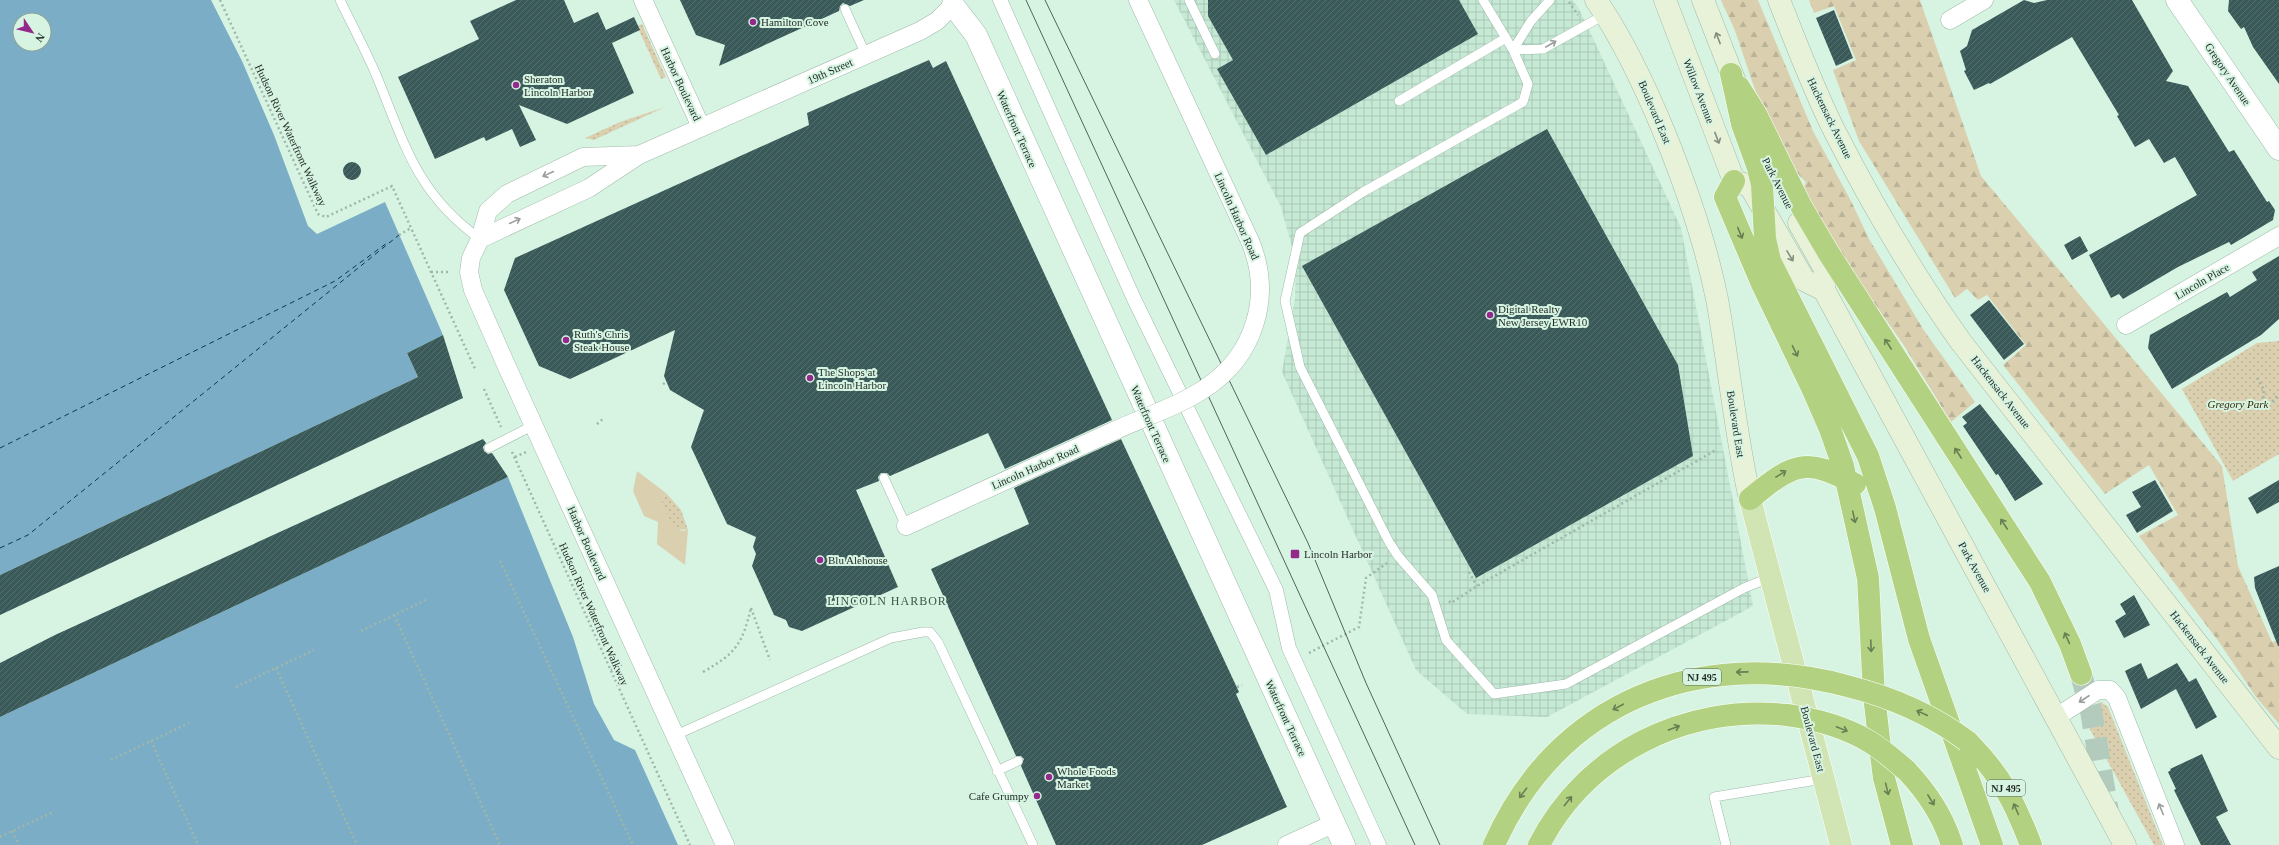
<svg xmlns="http://www.w3.org/2000/svg" width="2279" height="845" font-family="'Times New Roman',serif">
<style>
.industrial{fill:url(#industrial-grid)}
.grass{fill:url(#grass-dots)}
.forest{fill:url(#forest-firs)}
.garden{fill:#dad0b0}
.water{fill:#7baec6;fill-rule:evenodd}
.lines{fill:none;stroke-linecap:round;stroke-linejoin:round}
.ferry{stroke:#0c394a;stroke-width:1;stroke-dasharray:5 4;stroke-linecap:butt}
.building{fill:url(#building-hatch)}
.motorway-tunnel{stroke:#b2cbbd;stroke-width:22;stroke-dasharray:22 11;stroke-linecap:butt}
.service-casing{stroke:#9fbaaa;stroke-width:10}
.pedestrian-casing{stroke:#9fbaaa;stroke-width:15}
.minor-casing{stroke:#9fbaaa;stroke-width:19}
.tertiary-casing{stroke:#9fbaaa;stroke-width:23}
.secondary-casing{stroke:#9fbaaa;stroke-width:23}
.primary-casing{stroke:#fff;stroke-width:23}
.motorway-casing{stroke:#fff;stroke-width:23}
.path{stroke:#9fb6a9;stroke-width:2.5;stroke-dasharray:2 3;stroke-linecap:butt}
.service{stroke:#fff;stroke-width:9}
.pedestrian{stroke:#fff;stroke-width:14}
.minor{stroke:#fff;stroke-width:18}
.tertiary{stroke:#fff;stroke-width:22}
.secondary{stroke:#e8f2d9;stroke-width:22}
.primary{stroke:#d1e4b3;stroke-width:22}
.motorway{stroke:#b3d281;stroke-width:22}
.tram{stroke:#53635a;stroke-width:1}
.minor-bridge-casing{stroke:#9fbaaa;stroke-width:19;stroke-linecap:butt}
.motorway-bridge-casing{stroke:#fff;stroke-width:23;stroke-linecap:butt}
.minor-bridge{stroke:#fff;stroke-width:18}
.motorway-bridge{stroke:#b3d281;stroke-width:22}
.oneway{stroke:#848e7e}
.oneway2{stroke:#9a9f9c}
.oneway3{stroke:#697e52}
.poi-dot{fill:#94298c;stroke:#d7f4e3;stroke-width:1.5}
.labels{text-anchor:middle;stroke-width:4;stroke-linejoin:round;paint-order:stroke}
.shield{fill:#d7f4e3;stroke:#56665d;stroke-width:1}
.shield-label{font-size:10px;font-weight:bold;fill:#1f2923}
.poi-label{font-size:11px;fill:#1f2923;stroke:#d7f4e3;text-anchor:start}
.street-label{font-size:11px;fill:#1f2923;stroke:#d7f4e3}
.park-label{font-size:11px;font-style:italic;fill:#342801;stroke:#d7f4e3}
.neighbourhood-label{font-size:12px;letter-spacing:1px;fill:#3e5649;stroke:#d7f4e3}
</style>
<defs>
<pattern id="industrial-grid" width="8" height="8" patternUnits="userSpaceOnUse"><rect width="8" height="8" fill="#c5e9d4"/><path d="M0 4h8M4 0v8" fill="none" stroke="#a9c8b6"/></pattern>
<pattern id="grass-dots" width="8" height="8" patternUnits="userSpaceOnUse"><rect width="8" height="8" fill="#dad0b0"/><path d="M2 2h.1M6 6h.1" fill="none" stroke="#bbb397" stroke-width="1.8" stroke-linecap="round"/></pattern>
<pattern id="forest-firs" width="22" height="20" patternUnits="userSpaceOnUse"><rect width="22" height="20" fill="#dad0b0"/><path d="M5 1l3.5 6h-7zM16 11l3.5 6h-7z" fill="#bbb397"/></pattern>
<pattern id="building-hatch" width="6" height="6" patternUnits="userSpaceOnUse"><rect width="6" height="6" fill="#3a5a59"/><path d="M-1 1l2-2M0 6l6-6M5 7l2-2" fill="none" stroke="#546e6d"/></pattern>
</defs>
<rect width="100%" height="100%" fill="#d7f4e3"/>
<!-- industrial -->
<path class="industrial" d="M 1174,0 L 1572,0 L 1578,7 L 1592,36 L 1681,228 L 1753,606 L 1547,717 L 1467,714 L 1416,670 L 1282,372 L 1295,298 L 1296,262 L 1281,207 Z"/>
<!-- grass -->
<path class="grass" d="M 642,24 L 666,77 L 661,79 L 637,26 Z
M 665,107 L 594,140 L 585,138 L 620,122 Z
M 2279,341 L 2279,454 L 2233,481 L 2182,389 L 2257,343 Z
M 666,493 L 681,510 L 688,530 L 678,529 L 669,520 L 661,503 Z
M 2101,702 L 2108,707 L 2163,845 L 2154,845 L 2082,715 L 2082,711 Z"/>
<!-- forest -->
<path class="forest" d="M 1721,0 L 1758,0 L 1813,131 L 1851,201 L 1869,239 L 1923,329 L 1975,402 L 1951,422 L 1903,344 L 1820,226 L 1802,191 L 1806,182 C 1769,148 1752,77 1735,31 C 1731,20 1725,10 1721,0 Z
M 1809,0 L 1920,0 L 1981,176 L 2222,466 L 2238,566 L 2272,642 L 2279,640 L 2279,724 L 2256,697 L 2219,642 L 2139,536 L 2178,515 L 2149,465 L 2105,494 L 2003,365 L 2026,345 L 1987,295 L 1978,300 L 1967,289 L 1955,298 L 1859,141 L 1833,70 L 1856,60 L 1834,6 L 1814,13 Z"/>
<!-- garden -->
<path class="garden" d="M 637,471 L 666,493 L 661,503 L 669,520 L 682,531 L 688,530 L 685,565 L 657,544 L 658,522 L 644,516 L 633,491 Z"/>
<!-- water -->
<path class="water" d="M 0,0 L 211,0 L 242,61 L 274,135 L 308,226 L 317,234 L 385,202 L 443,335 L 407,353 L 418,377 L 0,575 ZM 20,20 L 44,20 L 44,44 L 20,44 Z
M 508,477 L 573,637 L 594,704 L 614,740 L 635,750 L 678,845 L 0,845 L 0,717 Z"/>
<g class="lines">
<!-- ferry -->
<path class="ferry" d="M 0,448 L 335,281 L 387,243
M 0,548 L 28,535 L 399,235"/>
</g>
<!-- building -->
<path class="building" d="M 516,0 L 564,0 L 574,23 L 598,12 L 606,30 L 634,17 L 640,30 L 612,43 L 634,93 L 567,124 L 519,105 L 536,140 L 520,147 L 512,129 L 486,141 L 484,137 L 435,159 L 398,77 L 479,39 L 470,21 Z
M 680,0 L 864,0 L 850,6 L 843,3 L 840,6 L 839,11 L 719,66 L 725,45 L 696,35 Z
M 1208,0 L 1459,0 L 1478,34 L 1266,155 L 1217,69 L 1233,60 L 1208,16 Z
M 2024,0 L 2034,3 L 2047,0 L 2132,0 L 2173,71 L 2166,81 L 2188,86 L 2229,152 L 2234,150 L 2267,202 L 2269,201 L 2275,210 L 2273,220 L 2231,245 L 2229,242 L 2178,267 L 2123,299 L 2119,294 L 2111,298 L 2089,255 L 2197,195 L 2175,157 L 2164,163 L 2149,139 L 2135,147 L 2117,116 L 2119,115 L 2072,37 L 1990,84 L 1989,83 L 1974,90 L 1964,71 L 1966,70 L 1960,51 L 1967,46 L 1972,30 Z
M 2229,0 L 2279,0 L 2279,84 L 2253,47 L 2244,27 L 2241,29 L 2228,11 Z
M 1834,10 L 1853,58 L 1836,66 L 1816,18 Z
M 929,60 L 933,68 L 946,61 L 1112,420 L 1005,469 L 988,433 L 890,476 L 887,473 L 881,473 L 878,477 L 879,481 L 856,490 L 898,587 L 802,631 L 789,627 L 786,620 L 774,615 L 752,566 L 756,554 L 753,547 L 756,537 L 727,524 L 691,447 L 704,410 L 670,390 L 664,376 L 675,330 L 570,379 L 539,366 L 504,290 L 515,258 L 809,125 L 807,113 Z
M 1547,129 L 1678,365 L 1693,456 L 1476,578 L 1302,266 Z
M343 171a9 9 0 1 1 18 0a9 9 0 1 1-18 0Z
M 2080,236 L 2088,251 L 2072,260 L 2064,245 Z
M 2279,256 L 2279,319 L 2261,335 L 2172,389 L 2148,348 L 2150,335 L 2227,292 L 2230,297 L 2257,280 L 2252,272 Z
M 1989,300 L 2024,344 L 2004,360 L 1970,315 Z
M 443,335 L 463,398 L 0,615 L 0,575 L 418,377 L 407,353 Z
M 1980,404 L 2043,484 L 2015,501 L 1998,474 L 1996,475 L 1963,426 L 1967,423 L 1962,417 Z
M 483,439 L 486,443 L 483,447 L 484,451 L 488,454 L 492,453 L 508,477 L 0,717 L 0,663 L 55,635 Z
M 1121,439 L 1239,692 L 1236,694 L 1287,807 L 1202,845 L 1056,845 L 1021,766 L 1024,759 L 1021,756 L 1016,756 L 931,569 L 1029,524 L 1014,488 Z
M 2155,480 L 2173,511 L 2137,533 L 2126,515 L 2141,507 L 2132,492 Z
M 2279,480 L 2279,502 L 2257,514 L 2248,498 Z
M 2279,566 L 2279,646 L 2278,646 L 2255,588 L 2254,577 Z
M 2134,595 L 2150,625 L 2124,638 L 2115,621 L 2126,614 L 2120,604 Z
M 2141,663 L 2148,679 L 2177,663 L 2189,682 L 2196,678 L 2217,717 L 2196,729 L 2176,689 L 2141,709 L 2125,671 Z
M 2202,754 L 2228,811 L 2216,817 L 2231,845 L 2201,845 L 2174,790 L 2176,789 L 2168,772 L 2171,770 L 2170,769 Z"/>
<g class="lines">
<!-- motorway-tunnel -->
<path class="motorway-tunnel" d="M 2081,674 L 2091,711 L 2108,812"/>
<!-- service casing -->
<g class="service-casing">
<path id="service" d="M 340,0 C 352,25 366,51 377,77 C 405,145 417,194 480,239
M 1189,0 L 1215,54
M 1483,0 L 1513,50 L 1528,84 L 1523,102 L 1363,192 L 1300,233 L 1285,301 L 1300,367 L 1389,542 L 1398,556 L 1432,595 L 1446,640 L 1494,694 L 1566,684 L 1744,588 L 1771,577
M 845,9 L 866,55
M 1513,50 L 1543,49 L 1606,14
M 1513,50 L 1531,21 L 1550,0
M 1399,101 L 1506,38
M 489,448 L 534,425
M 884,478 L 906,526
M 676,735 L 891,638 L 923,632 L 930,632 L 938,642 L 1033,845
M 997,771 L 1018,761
M 1726,845 L 1714,797 L 1823,779"/>
</g>
<!-- pedestrian casing -->
<g class="pedestrian-casing">
<path id="pedestrian" d="M 1000,0 L 1134,299 L 1276,590 L 1289,648 L 1379,845"/>
</g>
<!-- minor casing -->
<g class="minor-casing">
<path id="minor" d="M 643,0 L 701,127
M 1138,0 L 1250,241
M 1950,20 L 1984,0
M 639,155 L 583,157 L 507,194 L 488,211 L 480,239 L 471,258 L 469,272 L 473,290 L 507,367 L 725,845
M 480,239 L 589,188 L 639,155 L 920,31 L 937,21 L 953,5
M 2126,325 L 2279,236
M 906,526 L 1116,430
M 2055,718 L 2098,690 L 2110,690 L 2117,698 L 2175,845
M 1287,845 L 1335,823"/>
</g>
<!-- tertiary casing -->
<g class="tertiary-casing">
<path id="tertiary" d="M 2177,0 L 2279,149
M 953,5 L 976,35 L 1344,845"/>
</g>
<!-- secondary casing -->
<g class="secondary-casing">
<path id="secondary" d="M 1596,0 C 1624,41 1645,86 1664,132 C 1686,186 1705,240 1717,299 C 1729,365 1735,433 1750,499
M 1665,0 L 1734,181 L 1750,186 L 1804,280 L 1824,290
M 1703,0 L 1739,92
M 1779,0 C 1797,45 1814,91 1836,134 C 1873,206 1914,276 1961,342 L 2279,748
M 1799,223 L 1825,269 L 1824,290 L 2125,845"/>
</g>
<!-- primary casing -->
<g class="primary-casing">
<path id="primary" d="M 1750,499 L 1841,845"/>
</g>
<!-- motorway casing -->
<g class="motorway-casing">
<path id="motorway" d="M 1731,74 L 1742,124 L 1758,168 L 1762,184 L 1765,239 L 1770,261 L 1868,456 L 1885,508 L 1919,639 L 1992,845
M 1739,87 L 1756,114 L 1801,206 L 1828,252 L 2040,582 L 2070,644 L 2081,674
M 1734,181 L 1725,197 L 1762,284 L 1813,390 L 1830,429 L 1843,466 L 1868,578 L 1874,695 L 1879,739 L 1884,778 L 1902,845
M 1750,499 C 1792,464 1805,456 1855,484
M 1967,741 C 2001,775 2014,801 2031,845
M 1906,770 C 1927,792 1943,816 1952,845"/>
</g>
<!-- path -->
<path class="path" d="M 220,0 L 318,214 L 326,217 L 392,186 L 476,371
M 1569,2 L 1578,15
M 399,235 L 411,228
M 431,272 L 450,272
M 2257,378 L 2264,390 L 2263,401 L 2271,403 L 2279,394
M 663,384 L 667,382
M 484,389 L 501,427
M 597,424 L 604,418
M 512,452 L 690,845
M 515,457 L 526,452
M 500,561 L 633,845
M 1469,572 L 1477,586
M 1449,601 L 1451,603 L 1477,586 L 1716,450
M 751,608 L 770,660
M 394,615 L 500,845
M 361,631 L 428,599
M 1309,653 L 1359,627 L 1366,578 L 1387,563
M 276,668 L 357,845
M 611,670 L 623,664
M 703,672 C 736,653 742,645 751,608
M 236,687 L 314,650
M 1237,687 L 1242,685
M 151,741 L 198,845
M 111,760 L 189,723
M 12,831 L 19,845
M 0,837 L 53,812"/>
<!-- service -->
<use href="#service" class="service"/>
<!-- pedestrian -->
<use href="#pedestrian" class="pedestrian"/>
<!-- minor -->
<use href="#minor" class="minor"/>
<!-- tertiary -->
<use href="#tertiary" class="tertiary"/>
<!-- secondary -->
<use href="#secondary" class="secondary"/>
<!-- primary -->
<use href="#primary" class="primary"/>
<!-- motorway -->
<use href="#motorway" class="motorway"/>
<!-- tram -->
<path class="tram" d="M 1026,0 L 1415,845
M 1045,0 L 1308,543 L 1366,683 L 1440,845"/>
<!-- minor-bridge casing -->
<g class="minor-bridge-casing">
<path id="minor-bridge" d="M 1116,430 C 1144,417 1179,406 1204,389 C 1255,356 1273,296 1250,241"/>
</g>
<!-- motorway-bridge casing -->
<g class="motorway-bridge-casing">
<path id="motorway-bridge" d="M 1494,845 C 1557,701 1700,646 1847,686 C 1891,697 1931,714 1967,741
M 1539,845 C 1586,753 1686,704 1787,715 C 1816,719 1845,727 1870,742 C 1883,750 1895,761 1906,770"/>
</g>
<!-- minor-bridge -->
<use href="#minor-bridge" class="minor-bridge"/>
<!-- motorway-bridge -->
<use href="#motorway-bridge" class="motorway-bridge"/>
</g>
<!-- one-way arrows -->
<defs><path id="oneway-shaft" d="M-6 0H5M1.5-3L5.5 0L1.5 3" fill="none" stroke-width="1.6" stroke-linecap="round" stroke-linejoin="round"/></defs>
<g class="oneway">
<use href="#oneway-shaft" transform="translate(1718 38) rotate(-111)"/>
<use href="#oneway-shaft" transform="translate(1717 138) rotate(69)"/>
<use href="#oneway-shaft" transform="translate(1790 256) rotate(59)"/>
</g>
<g class="oneway2">
<use href="#oneway-shaft" transform="translate(1551 44) rotate(-30)"/>
<use href="#oneway-shaft" transform="translate(548 174) rotate(155)"/>
<use href="#oneway-shaft" transform="translate(515 221) rotate(-25)"/>
<use href="#oneway-shaft" transform="translate(2084 699) rotate(147)"/>
<use href="#oneway-shaft" transform="translate(2161 809) rotate(-112)"/>
</g>
<g class="oneway3">
<use href="#oneway-shaft" transform="translate(1740 233) rotate(68)"/>
<use href="#oneway-shaft" transform="translate(1888 344) rotate(-123)"/>
<use href="#oneway-shaft" transform="translate(1795 351) rotate(64)"/>
<use href="#oneway-shaft" transform="translate(1958 453) rotate(-123)"/>
<use href="#oneway-shaft" transform="translate(1781 474) rotate(-32)"/>
<use href="#oneway-shaft" transform="translate(1854 517) rotate(78)"/>
<use href="#oneway-shaft" transform="translate(2004 524) rotate(-123)"/>
<use href="#oneway-shaft" transform="translate(2067 638) rotate(-114)"/>
<use href="#oneway-shaft" transform="translate(1871 646) rotate(88)"/>
<use href="#oneway-shaft" transform="translate(1742 672) rotate(179)"/>
<use href="#oneway-shaft" transform="translate(1618 707) rotate(152)"/>
<use href="#oneway-shaft" transform="translate(1922 713) rotate(-155)"/>
<use href="#oneway-shaft" transform="translate(1674 728) rotate(-20)"/>
<use href="#oneway-shaft" transform="translate(1842 729) rotate(22)"/>
<use href="#oneway-shaft" transform="translate(1887 789) rotate(76)"/>
<use href="#oneway-shaft" transform="translate(1523 793) rotate(127)"/>
<use href="#oneway-shaft" transform="translate(1931 800) rotate(58)"/>
<use href="#oneway-shaft" transform="translate(1568 801) rotate(-51)"/>
<use href="#oneway-shaft" transform="translate(2016 809) rotate(-114)"/>
</g>
<!-- markers -->
<g class="poi-dot">
<circle cx="753" cy="22" r="4"/>
<circle cx="516" cy="85" r="4"/>
<circle cx="1490" cy="315" r="4"/>
<circle cx="566" cy="340" r="4"/>
<circle cx="810" cy="378" r="4"/>
<rect x="1290" y="549" width="10" height="10" rx="2"/>
<circle cx="820" cy="560" r="4"/>
<circle cx="1049" cy="777" r="4"/>
<circle cx="1037" cy="796" r="4"/>
</g>
<g class="labels">
<!-- shield labels -->
<g class="shield">
<rect x="1683" y="669" width="38" height="16" rx="3"/>
<rect x="1987" y="780" width="38" height="16" rx="3"/>
</g>
<g class="shield-label">
<text x="1702" y="681">NJ 495</text>
<text x="2006" y="792">NJ 495</text>
</g>
<!-- poi labels -->
<g class="poi-label">
<text x="761" y="26">Hamilton Cove</text>
<text x="524" y="83">Sheraton<tspan x="524" dy="13">Lincoln Harbor</tspan></text>
<text x="1498" y="313">Digital Realty<tspan x="1498" dy="13">New Jersey EWR10</tspan></text>
<text x="574" y="338">Ruth's Chris<tspan x="574" dy="13">Steak House</tspan></text>
<text x="818" y="376">The Shops at<tspan x="818" dy="13">Lincoln Harbor</tspan></text>
<text x="1304" y="558">Lincoln Harbor</text>
<text x="828" y="564">Blu Alehouse</text>
<text x="1057" y="775">Whole Foods<tspan x="1057" dy="13">Market</tspan></text>
<text x="1029" y="800" text-anchor="end">Cafe Grumpy</text>
</g>
<!-- street labels -->
<g class="street-label">
<text transform="translate(830 71) rotate(-24)" y="4">19th Street</text>
<text transform="translate(2228 74) rotate(56)" y="4">Gregory Avenue</text>
<text transform="translate(681 84) rotate(65)" y="4">Harbor Boulevard</text>
<text transform="translate(1699 91) rotate(69)" y="4">Willow Avenue</text>
<text transform="translate(1655 112) rotate(67)" y="4">Boulevard East</text>
<text transform="translate(1830 118) rotate(64)" y="4">Hackensack Avenue</text>
<text transform="translate(1017 129) rotate(66)" y="4">Waterfront Terrace</text>
<text transform="translate(291 135) rotate(65)" y="4">Hudson River Waterfront Walkway</text>
<text transform="translate(1778 183) rotate(63)" y="4">Park Avenue</text>
<text transform="translate(1237 216) rotate(66)" y="4">Lincoln Harbor Road</text>
<text transform="translate(2202 281) rotate(-30)" y="4">Lincoln Place</text>
<text transform="translate(2001 392) rotate(52)" y="4">Hackensack Avenue</text>
<text transform="translate(1151 424) rotate(66)" y="4">Waterfront Terrace</text>
<text transform="translate(1736 424) rotate(81)" y="4">Boulevard East</text>
<text transform="translate(1035 467) rotate(-24)" y="4">Lincoln Harbor Road</text>
<text transform="translate(587 543) rotate(66)" y="4">Harbor Boulevard</text>
<text transform="translate(1975 567) rotate(61)" y="4">Park Avenue</text>
<text transform="translate(594 614) rotate(66)" y="4">Hudson River Waterfront Walkway</text>
<text transform="translate(2200 647) rotate(52)" y="4">Hackensack Avenue</text>
<text transform="translate(1286 718) rotate(65)" y="4">Waterfront Terrace</text>
<text transform="translate(1813 739) rotate(75)" y="4">Boulevard East</text>
</g>
<!-- park labels -->
<g class="park-label">
<text x="2238" y="408">Gregory Park</text>
</g>
<!-- neighbourhood labels -->
<g class="neighbourhood-label">
<text x="887" y="605">LINCOLN HARBOR</text>
</g>
</g>
<!-- north arrow -->
<g transform="translate(32 32) rotate(125)"><circle r="19" fill="#d7f4e3" stroke="#8da396"/>
<path d="M0-3L7 15L0 10L-7 15Z" fill="#94298c"/>
<text y="-6" font-size="11" font-weight="bold" text-anchor="middle" fill="#1f2923">N</text>
</g>
</svg>
